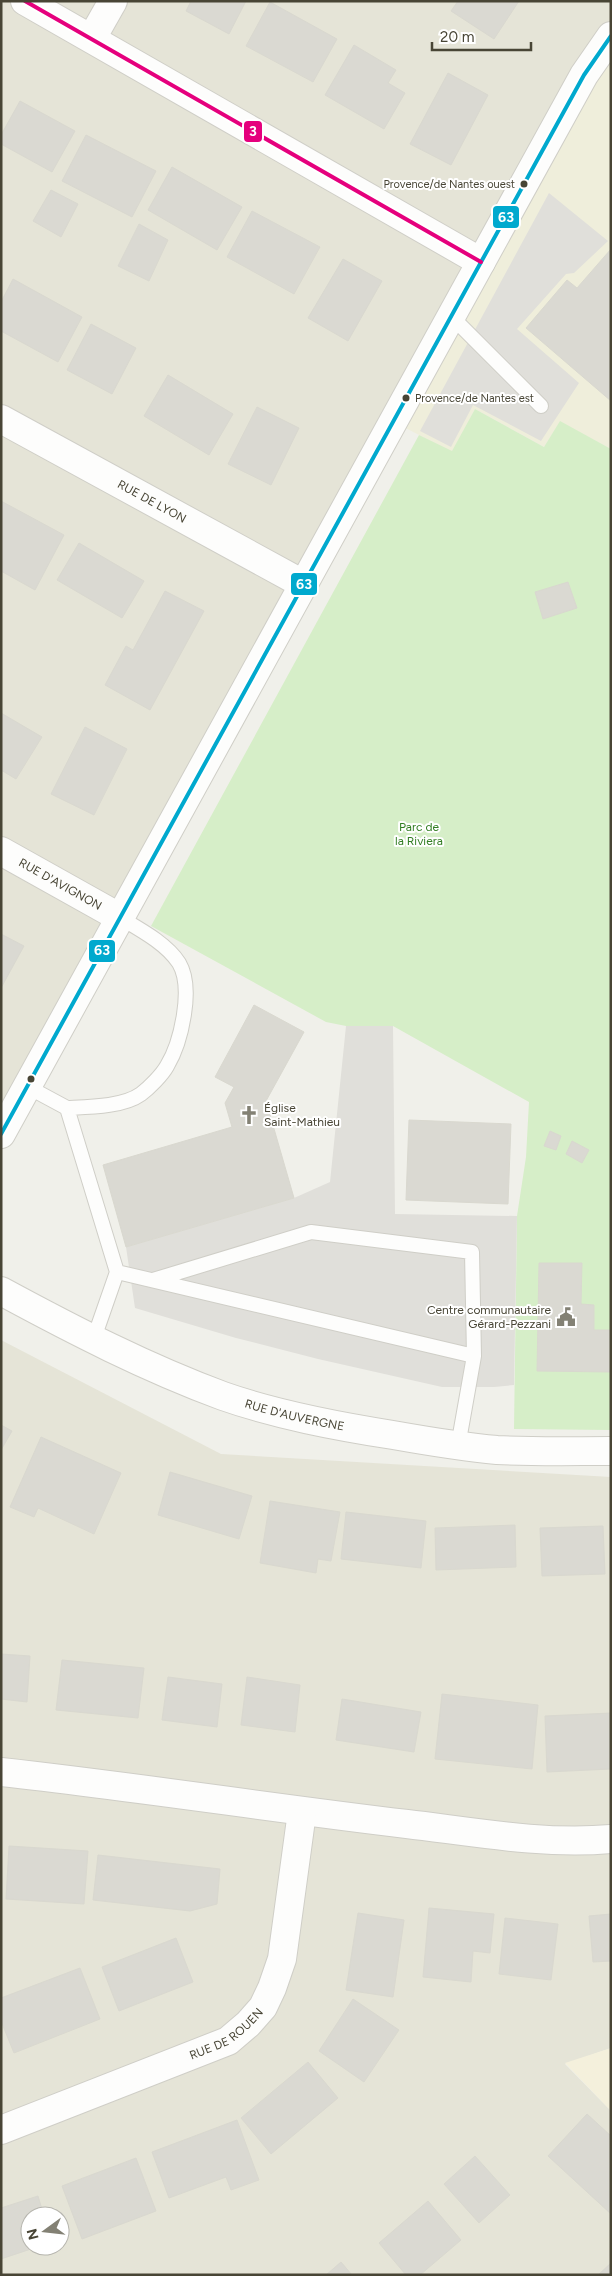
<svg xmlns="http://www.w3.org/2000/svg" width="612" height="2276" font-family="Figtree,sans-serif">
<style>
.residential{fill:#e5e4d7;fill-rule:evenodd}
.commercial{fill:#f4f0dc}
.education{fill:#efeedb}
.green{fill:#d6eec8}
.parking{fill:#e0dfda}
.building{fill:#dad9d2;stroke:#d9d8cf}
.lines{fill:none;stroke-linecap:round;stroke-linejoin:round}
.service-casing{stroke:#cfcec7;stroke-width:16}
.minor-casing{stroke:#cfcec7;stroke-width:30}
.service{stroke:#fdfdfc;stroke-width:14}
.minor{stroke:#fdfdfc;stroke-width:28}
.bus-1-casing{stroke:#fff;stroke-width:8}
.bus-2-casing{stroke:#fff;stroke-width:8}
.bus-1{stroke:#00a9ce;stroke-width:4}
.bus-2{stroke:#e5007d;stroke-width:4}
.bus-dot{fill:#484535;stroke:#fff;stroke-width:2}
.labels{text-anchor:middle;stroke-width:4;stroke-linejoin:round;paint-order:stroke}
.bus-label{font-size:11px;fill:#484535;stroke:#fff;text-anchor:end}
.street-label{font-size:12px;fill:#484535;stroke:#fff}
.park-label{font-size:12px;fill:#327e23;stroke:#fff}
.poi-label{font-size:12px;fill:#484535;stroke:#fff;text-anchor:start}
.line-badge{stroke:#fff;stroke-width:2}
.badge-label{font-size:14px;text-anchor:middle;font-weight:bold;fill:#fff}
</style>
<rect width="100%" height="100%" fill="#f0f0ea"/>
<!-- residential -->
<path class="residential" d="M 1,1 L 611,1 L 611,36 L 1,1134 Z
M 1,1340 L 221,1454 L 611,1477 L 611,2048 L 565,2064 L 611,2111 L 611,2275 L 1,2275 ZM 30,2216 L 60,2216 L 60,2246 L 30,2246 Z"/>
<!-- commercial -->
<path class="commercial" d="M 611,2048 L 611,2111 L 565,2063 Z"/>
<!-- education -->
<path class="education" d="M 611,36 L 611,449 L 560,422 L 544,447 L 475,409 L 452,452 L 392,421 Z"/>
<!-- green -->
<path class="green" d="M 475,409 L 544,447 L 560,421 L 611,449 L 611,1430 L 514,1429 L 517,1216 L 526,1157 L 529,1102 L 393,1026 L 346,1026 L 326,1022 L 151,926 L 419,435 L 452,451 Z"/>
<!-- parking -->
<path class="parking" d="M 549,193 L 608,241 L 574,273 L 566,274 L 517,329 L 579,383 L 541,441 L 473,405 L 451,447 L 420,431 Z
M 346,1026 L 393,1026 L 395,1214 L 517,1216 L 514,1385 L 494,1387 L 442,1387 L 318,1359 L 236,1338 L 135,1308 L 126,1247 L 294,1198 L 330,1182 Z"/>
<!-- building -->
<path class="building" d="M 191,1 L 246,1 L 229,34 L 186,11 Z
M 458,1 L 519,1 L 494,39 L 451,11 Z
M 270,2 L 337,39 L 313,82 L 246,46 Z
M 354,45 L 396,70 L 388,83 L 405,93 L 384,129 L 325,95 Z
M 448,73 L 488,95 L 451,165 L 410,144 Z
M 20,101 L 75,131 L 52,172 L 1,144 L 1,135 Z
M 86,135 L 156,171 L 132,217 L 62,181 Z
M 172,167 L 242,207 L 217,250 L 148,210 Z
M 51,190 L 78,204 L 61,237 L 33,221 Z
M 252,211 L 320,247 L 294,294 L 227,257 Z
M 139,224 L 168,240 L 149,281 L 118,266 Z
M 611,249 L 611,401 L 526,328 L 567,280 L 577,288 Z
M 343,259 L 382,281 L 348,341 L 308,318 Z
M 13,279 L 82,317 L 58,362 L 1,331 L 1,302 Z
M 91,324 L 136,348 L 112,394 L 67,370 Z
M 168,375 L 233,414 L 209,455 L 144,416 Z
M 257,407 L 299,428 L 271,485 L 228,464 Z
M 1,501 L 64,535 L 35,590 L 1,571 Z
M 79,543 L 144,581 L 122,618 L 57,580 Z
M 568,582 L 577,608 L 543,619 L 535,592 Z
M 165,591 L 204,611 L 150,710 L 105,685 L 126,646 L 133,650 Z
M 1,713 L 42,737 L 16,779 L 1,770 Z
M 85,727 L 127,749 L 94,815 L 51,794 Z
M 1,934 L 24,946 L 1,988 Z
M 254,1005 L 304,1032 L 266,1101 L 294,1198 L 126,1247 L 103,1165 L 232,1127 L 225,1103 L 234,1087 L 215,1077 Z
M 409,1120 L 511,1124 L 508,1204 L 406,1200 Z
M 550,1131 L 561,1136 L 556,1150 L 544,1146 Z
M 572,1141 L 589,1150 L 582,1163 L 566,1154 Z
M 539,1263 L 582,1263 L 581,1304 L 594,1305 L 594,1330 L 611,1330 L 611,1372 L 537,1371 Z
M 1,1425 L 12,1431 L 1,1450 Z
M 41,1437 L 121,1473 L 94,1534 L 38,1508 L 34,1517 L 10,1507 Z
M 170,1472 L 252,1496 L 239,1539 L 158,1515 Z
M 270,1501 L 340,1512 L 331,1561 L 318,1559 L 316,1573 L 260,1563 Z
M 346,1512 L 426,1521 L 421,1568 L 341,1559 Z
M 515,1525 L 516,1567 L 436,1570 L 435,1528 Z
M 603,1526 L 605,1574 L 542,1576 L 540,1528 Z
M 1,1654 L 30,1656 L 27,1702 L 1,1699 Z
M 62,1660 L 144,1668 L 138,1718 L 56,1710 Z
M 168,1677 L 222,1684 L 217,1727 L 162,1720 Z
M 247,1677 L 300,1685 L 295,1732 L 241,1725 Z
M 442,1694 L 538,1705 L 532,1769 L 435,1759 Z
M 342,1699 L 421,1712 L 414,1752 L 336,1740 Z
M 611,1713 L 611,1769 L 547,1772 L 545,1716 Z
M 9,1846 L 88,1851 L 84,1904 L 6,1899 Z
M 98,1855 L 220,1869 L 217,1904 L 190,1911 L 93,1900 Z
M 429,1908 L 494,1914 L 490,1953 L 473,1951 L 471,1982 L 423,1977 Z
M 358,1913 L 404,1920 L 393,1997 L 346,1990 Z
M 611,1914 L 611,1961 L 593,1962 L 589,1916 Z
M 505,1918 L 558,1924 L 551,1980 L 499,1974 Z
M 176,1938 L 193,1982 L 119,2011 L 102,1967 Z
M 80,1968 L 100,2019 L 14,2053 L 1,2021 L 1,1998 Z
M 353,1999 L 399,2030 L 364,2082 L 319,2051 Z
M 308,2062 L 338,2098 L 271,2154 L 241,2118 Z
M 587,2114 L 611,2136 L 611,2214 L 548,2156 Z
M 237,2120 L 259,2180 L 231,2190 L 226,2177 L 169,2198 L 152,2152 Z
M 475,2156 L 510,2195 L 479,2223 L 444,2184 Z
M 136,2158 L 156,2211 L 82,2239 L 62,2186 Z
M 38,2196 L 44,2216 L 30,2216 L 30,2246 L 40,2246 L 1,2259 L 1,2208 Z
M 428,2201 L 461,2240 L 420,2275 L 406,2275 L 379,2243 Z
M 341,2262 L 352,2275 L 326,2275 Z
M 611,2263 L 611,2275 L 598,2275 Z"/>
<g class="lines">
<!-- service casing -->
<g class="service-casing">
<path id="service" d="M 451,316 L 541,406
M 28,1087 L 67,1108 L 117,1272
M 67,1108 C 88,1107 123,1107 141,1094 C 149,1088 162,1075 167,1066 C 181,1043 194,988 179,963 C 166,943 139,929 119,917
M 153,1280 L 311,1232 L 472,1252 L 474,1356
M 94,1338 L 117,1272 L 474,1356 L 458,1446"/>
</g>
<!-- minor casing -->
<g class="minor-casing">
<g id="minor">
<path d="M 25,1 L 481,262"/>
<path d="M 92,38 L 113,1"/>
<path id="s1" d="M 1,419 L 303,584"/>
<path id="s2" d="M 1,851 L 119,917"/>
<path d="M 1,1134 L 584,75 L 611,36"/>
<path id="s3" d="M 1,1291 C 73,1330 147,1368 223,1396 C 277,1415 336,1426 393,1435 C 427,1441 462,1447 497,1450 C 535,1452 573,1451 611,1451"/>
<path d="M 1,1772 C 137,1787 272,1808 407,1824 C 474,1832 543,1845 611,1839"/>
<path id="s4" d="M 1,2130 L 228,2041 L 248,2024 L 263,2007 L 272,1988 L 282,1959 L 302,1812"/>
</g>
</g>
<!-- service -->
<use href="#service" class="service"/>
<!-- minor -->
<use href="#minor" class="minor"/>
<!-- bus-1 casing -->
<g class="bus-1-casing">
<path id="bus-1" d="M 1,1134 L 584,75 L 611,36"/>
</g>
<!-- bus-2 casing -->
<g class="bus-2-casing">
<path id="bus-2" d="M 25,1 L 481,262"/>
</g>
<!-- bus-1 -->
<use href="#bus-1" class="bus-1"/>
<!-- bus-2 -->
<use href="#bus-2" class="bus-2"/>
</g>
<!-- icons -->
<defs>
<g id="church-bare" transform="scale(1.5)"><path d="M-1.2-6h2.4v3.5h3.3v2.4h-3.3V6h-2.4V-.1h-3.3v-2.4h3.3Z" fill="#838174" stroke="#fff" stroke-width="2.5" paint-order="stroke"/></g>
<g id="civic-bare" transform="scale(1.5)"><path d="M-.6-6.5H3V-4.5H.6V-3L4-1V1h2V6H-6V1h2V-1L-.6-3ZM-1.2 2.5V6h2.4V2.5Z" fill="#838174" stroke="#fff" stroke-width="2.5" paint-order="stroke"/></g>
</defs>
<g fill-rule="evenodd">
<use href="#church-bare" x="249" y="1115"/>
<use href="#civic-bare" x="566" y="1317"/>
</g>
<!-- markers -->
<g class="bus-dot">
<circle cx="524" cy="184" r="4.5"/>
<circle cx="406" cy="398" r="4.5"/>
<circle cx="31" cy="1079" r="4.5"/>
</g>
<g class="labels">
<!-- bus labels -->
<g class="bus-label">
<text x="515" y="188">Provence/de Nantes ouest</text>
<text x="415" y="402" text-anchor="start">Provence/de Nantes est</text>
</g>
<!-- street labels -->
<g class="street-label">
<text dy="4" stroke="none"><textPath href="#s1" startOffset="172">RUE DE LYON</textPath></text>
<text dy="4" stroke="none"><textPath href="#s2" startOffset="68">RUE D'AVIGNON</textPath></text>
<text dy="4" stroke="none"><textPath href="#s3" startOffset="320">RUE D'AUVERGNE</textPath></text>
<text dy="4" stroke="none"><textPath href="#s4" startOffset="246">RUE DE ROUEN</textPath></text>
</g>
<!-- park labels -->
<g class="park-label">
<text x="419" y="831">Parc de<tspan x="419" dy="14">la Riviera</tspan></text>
</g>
<!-- poi labels -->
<g class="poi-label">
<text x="264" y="1112">Église<tspan x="264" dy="14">Saint-Mathieu</tspan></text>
<text x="551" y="1314" text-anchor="end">Centre communautaire<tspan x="551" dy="14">Gérard-Pezzani</tspan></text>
</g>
</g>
<g class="line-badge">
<rect x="243" y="120" width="20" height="23" rx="5" fill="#e5007d"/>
<rect x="492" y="205" width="28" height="24" rx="5" fill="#00a9ce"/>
<rect x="290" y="572" width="28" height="24" rx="5" fill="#00a9ce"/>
<rect x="88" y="939" width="28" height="24" rx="5" fill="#00a9ce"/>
</g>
<g class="badge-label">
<text x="253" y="136">3</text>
<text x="506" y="222">63</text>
<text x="304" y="589">63</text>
<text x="102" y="955">63</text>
</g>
<!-- border -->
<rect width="612" height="2276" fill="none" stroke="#484535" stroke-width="5"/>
<!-- north arrow -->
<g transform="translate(45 2231) rotate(255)"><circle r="24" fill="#ffffff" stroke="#b6b5ae"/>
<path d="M0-4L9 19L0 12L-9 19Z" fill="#838174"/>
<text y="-8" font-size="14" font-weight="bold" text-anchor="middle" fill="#484535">N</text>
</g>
<!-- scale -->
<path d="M432 42v8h99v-8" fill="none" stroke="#484535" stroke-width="2.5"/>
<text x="440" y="42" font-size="15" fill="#484535" stroke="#ffffff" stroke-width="4" paint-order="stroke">20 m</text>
</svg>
